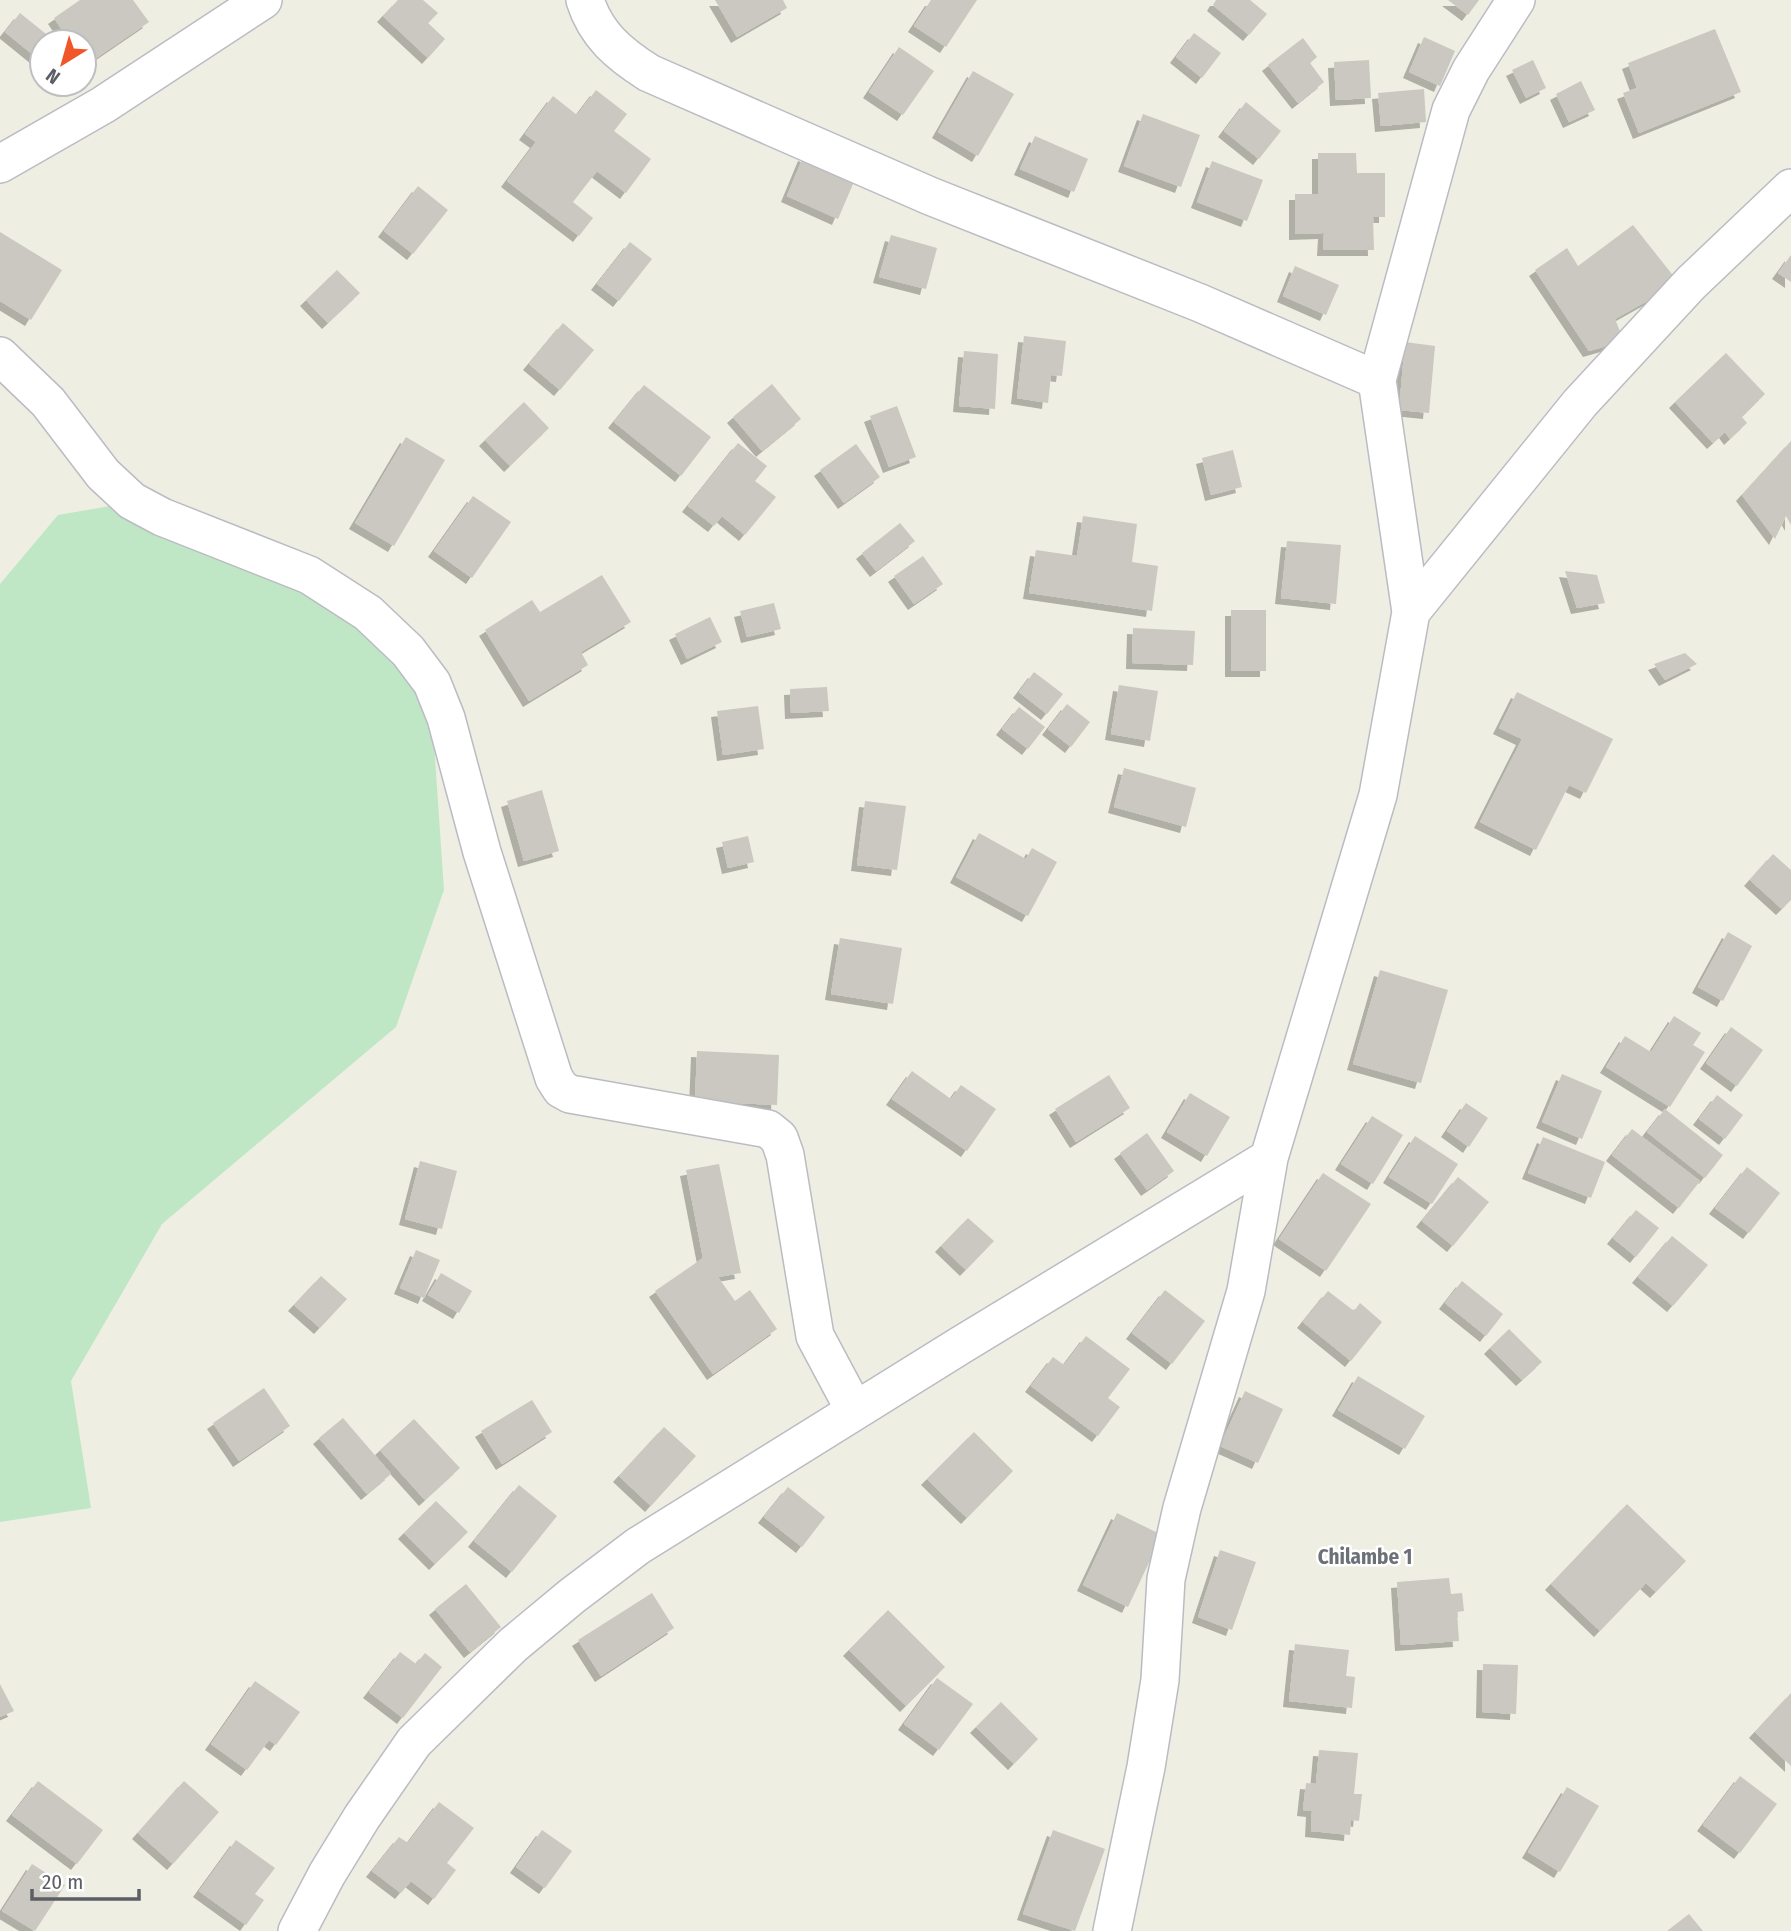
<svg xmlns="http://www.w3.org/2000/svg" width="1791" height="1931" font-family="'Fira Sans Condensed',sans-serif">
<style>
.green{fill:#bfe7c5}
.building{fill:#cac8c0;filter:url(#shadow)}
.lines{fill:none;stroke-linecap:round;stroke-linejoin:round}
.street-casing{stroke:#bbbcc3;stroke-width:40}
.street{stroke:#fff;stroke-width:37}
.labels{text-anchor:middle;stroke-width:5;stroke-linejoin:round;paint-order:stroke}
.quarter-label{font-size:21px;font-weight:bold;fill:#6c7077;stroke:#fff}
</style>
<defs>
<filter id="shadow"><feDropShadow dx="-6" dy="6" stdDeviation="0" flood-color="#0004"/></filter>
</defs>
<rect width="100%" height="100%" fill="#efeee3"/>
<!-- green -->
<path class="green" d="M 116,505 L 312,583 L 430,684 L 444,890 L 396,1027 L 162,1224 L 71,1381 L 91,1508 L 0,1522 L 0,584 L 58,515 Z"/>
<!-- building -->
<path class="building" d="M 80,0 L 133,0 L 149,22 L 86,65 L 84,62 L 84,42 L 70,42 L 54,18 Z
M 398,0 L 423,0 L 438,13 L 428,23 L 445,39 L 428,58 L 383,16 Z
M 715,0 L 783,0 L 787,8 L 737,37 Z
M 931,0 L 977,0 L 946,47 L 914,26 Z
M 1216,0 L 1250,0 L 1267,14 L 1249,35 L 1213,5 Z
M 1448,0 L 1479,0 L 1468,15 Z
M 20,13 L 56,42 L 42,42 L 42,62 L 5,32 Z
M 1715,29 L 1741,92 L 1639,133 L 1623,93 L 1637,88 L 1628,63 Z
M 1194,33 L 1221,53 L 1202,78 L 1176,57 Z
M 1424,37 L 1455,51 L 1440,86 L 1409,72 Z
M 1303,38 L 1317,57 L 1310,63 L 1324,82 L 1298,103 L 1268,65 Z
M 899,47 L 934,71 L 903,115 L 869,92 Z
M 1369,60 L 1371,98 L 1336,100 L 1334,62 Z
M 1533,60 L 1546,88 L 1526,98 L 1512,70 Z
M 973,71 L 1014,94 L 978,156 L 938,132 Z
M 1581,81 L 1595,110 L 1569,122 L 1556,94 Z
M 1424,89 L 1426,122 L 1381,126 L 1378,93 Z
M 596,90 L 627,114 L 614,131 L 651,159 L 626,193 L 597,171 L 573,202 L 593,218 L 579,236 L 507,181 L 536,142 L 525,134 L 553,96 L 577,115 Z
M 1246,102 L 1281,131 L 1259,159 L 1224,131 Z
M 1143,114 L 1200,135 L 1181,187 L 1124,166 Z
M 1035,136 L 1088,159 L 1074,192 L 1020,169 Z
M 1318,153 L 1356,153 L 1357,173 L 1385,173 L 1385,217 L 1373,217 L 1374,250 L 1323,250 L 1324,233 L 1295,234 L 1295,194 L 1318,194 Z
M 804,155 L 856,177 L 838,219 L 787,196 Z
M 1212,161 L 1263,180 L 1247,221 L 1197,202 Z
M 418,186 L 448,210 L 413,254 L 384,231 Z
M 1633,225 L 1679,283 L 1615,319 L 1624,341 L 1589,351 L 1535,270 L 1567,248 L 1578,266 Z
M 0,232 L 62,270 L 31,320 L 0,301 Z
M 891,235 L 937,248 L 926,289 L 879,277 Z
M 630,242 L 652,259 L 619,301 L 597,284 Z
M 1791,255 L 1791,282 L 1778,273 Z
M 1295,266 L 1339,285 L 1326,315 L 1283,296 Z
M 337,270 L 360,293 L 328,323 L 306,300 Z
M 563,323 L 594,350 L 560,390 L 529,364 Z
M 1024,336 L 1066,341 L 1062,376 L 1051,375 L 1048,403 L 1017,398 Z
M 1405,342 L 1435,346 L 1429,413 L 1399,410 Z
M 964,351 L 998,354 L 995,409 L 959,406 Z
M 1726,353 L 1765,394 L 1742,417 L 1747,423 L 1730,439 L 1725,432 L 1713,443 L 1675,402 Z
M 772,384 L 801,419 L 762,451 L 733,417 Z
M 644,385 L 711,437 L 681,476 L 614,422 Z
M 524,402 L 549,428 L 510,466 L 485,440 Z
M 897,406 L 916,457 L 889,467 L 870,416 Z
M 406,437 L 445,460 L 394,546 L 355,523 Z
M 1791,441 L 1791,525 L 1786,516 L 1775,539 L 1742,495 Z
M 738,443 L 767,466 L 755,481 L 776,497 L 745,535 L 722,516 L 714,526 L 688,506 Z
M 856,444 L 880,477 L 844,503 L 820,470 Z
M 1233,450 L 1242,487 L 1211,495 L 1202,458 Z
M 473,496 L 511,522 L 472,578 L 434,551 Z
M 1083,516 L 1137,524 L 1132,562 L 1158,566 L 1152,611 L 1029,593 L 1036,550 L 1077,556 Z
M 900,523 L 915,541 L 876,571 L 862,553 Z
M 1287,541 L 1341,545 L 1336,604 L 1281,598 Z
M 923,556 L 943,584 L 914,604 L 894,576 Z
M 1565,571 L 1597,575 L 1605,603 L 1577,608 Z
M 602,575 L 631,622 L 581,652 L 588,665 L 529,701 L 485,630 L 532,600 L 540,612 Z
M 774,603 L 781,629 L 747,637 L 740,611 Z
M 1231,610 L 1266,610 L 1266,671 L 1231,671 Z
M 710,617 L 722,642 L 687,659 L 675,634 Z
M 1133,628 L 1195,631 L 1193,665 L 1132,663 Z
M 1685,653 L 1697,664 L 1665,680 L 1654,664 Z
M 1034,672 L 1063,694 L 1047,714 L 1019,692 Z
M 1119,685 L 1158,691 L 1150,741 L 1111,734 Z
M 827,687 L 829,711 L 791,713 L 790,689 Z
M 1517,692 L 1613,739 L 1586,793 L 1569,785 L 1536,850 L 1480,822 L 1522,739 L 1499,728 Z
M 1067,704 L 1090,722 L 1071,747 L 1048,729 Z
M 758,706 L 764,749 L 723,755 L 717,711 Z
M 1019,707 L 1045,727 L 1028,749 L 1002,729 Z
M 1124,768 L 1196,788 L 1186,827 L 1114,807 Z
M 542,790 L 559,851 L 524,861 L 507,801 Z
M 865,801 L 906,806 L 897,870 L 857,865 Z
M 979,833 L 1026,859 L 1032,848 L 1057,862 L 1028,916 L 956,877 Z
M 748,836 L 754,862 L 728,868 L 722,842 Z
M 1773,854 L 1791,870 L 1791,900 L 1782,909 L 1750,880 Z
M 1728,932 L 1752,946 L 1723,1001 L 1698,987 Z
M 840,938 L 902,948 L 893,1004 L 831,994 Z
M 1380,970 L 1448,990 L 1421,1083 L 1353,1064 Z
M 1674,1016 L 1701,1033 L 1693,1045 L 1705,1052 L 1670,1107 L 1606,1067 L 1625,1036 L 1651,1052 Z
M 1731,1027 L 1763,1050 L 1737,1086 L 1706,1063 Z
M 697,1051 L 779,1055 L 777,1105 L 695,1101 Z
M 912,1071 L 951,1099 L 961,1085 L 996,1109 L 967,1151 L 892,1099 Z
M 1562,1074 L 1602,1091 L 1582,1139 L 1542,1122 Z
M 1109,1075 L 1130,1108 L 1076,1142 L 1055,1109 Z
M 1190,1093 L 1230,1117 L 1207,1156 L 1167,1132 Z
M 1717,1095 L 1743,1115 L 1725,1139 L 1699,1119 Z
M 1466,1103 L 1488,1118 L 1469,1147 L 1447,1131 Z
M 1665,1109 L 1723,1155 L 1705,1178 L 1647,1132 Z
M 1372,1116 L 1403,1135 L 1373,1184 L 1341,1164 Z
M 1632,1129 L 1700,1181 L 1679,1208 L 1612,1155 Z
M 1147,1133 L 1174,1171 L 1147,1190 L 1120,1153 Z
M 1415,1136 L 1458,1164 L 1432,1204 L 1389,1177 Z
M 1543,1137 L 1605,1162 L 1591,1198 L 1528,1173 Z
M 420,1161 L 457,1171 L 442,1229 L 405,1219 Z
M 719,1164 L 741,1273 L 718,1277 L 735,1301 L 750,1290 L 777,1329 L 713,1374 L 655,1291 L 703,1258 L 686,1170 Z
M 1747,1167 L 1780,1193 L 1749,1233 L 1715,1208 Z
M 1323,1173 L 1371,1204 L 1326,1271 L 1279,1239 Z
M 1458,1177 L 1489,1202 L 1453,1246 L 1422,1221 Z
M 1636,1210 L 1659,1228 L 1636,1257 L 1613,1238 Z
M 968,1218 L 994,1241 L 966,1270 L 941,1246 Z
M 1672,1236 L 1708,1265 L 1673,1306 L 1638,1277 Z
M 416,1250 L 440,1260 L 424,1298 L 400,1288 Z
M 441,1273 L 472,1291 L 459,1313 L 428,1295 Z
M 321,1276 L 347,1299 L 320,1328 L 294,1305 Z
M 1462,1281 L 1503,1314 L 1486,1336 L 1445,1303 Z
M 1165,1290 L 1205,1321 L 1172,1364 L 1132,1333 Z
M 1328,1291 L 1354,1311 L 1360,1303 L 1382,1322 L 1351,1361 L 1303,1322 Z
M 1509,1329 L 1542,1362 L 1522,1380 L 1490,1348 Z
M 1086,1336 L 1130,1369 L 1108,1398 L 1120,1407 L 1098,1436 L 1031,1386 L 1053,1357 L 1064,1365 Z
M 1358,1376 L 1425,1416 L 1405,1449 L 1338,1410 Z
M 264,1388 L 290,1426 L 239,1461 L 213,1423 Z
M 1245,1391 L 1283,1409 L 1258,1463 L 1220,1446 Z
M 532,1400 L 552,1432 L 502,1464 L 481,1431 Z
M 343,1418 L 391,1474 L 367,1494 L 319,1438 Z
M 414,1419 L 460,1468 L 425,1500 L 380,1450 Z
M 664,1427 L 696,1456 L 651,1506 L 619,1476 Z
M 974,1432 L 1013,1471 L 967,1518 L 927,1479 Z
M 519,1485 L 557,1516 L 512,1572 L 474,1541 Z
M 788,1487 L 825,1517 L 802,1547 L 764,1517 Z
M 436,1501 L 468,1532 L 435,1564 L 404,1533 Z
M 1627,1504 L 1686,1561 L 1656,1592 L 1646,1583 L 1600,1631 L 1551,1584 Z
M 1117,1513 L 1162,1535 L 1128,1607 L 1083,1585 Z
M 1220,1550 L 1256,1562 L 1232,1630 L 1198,1617 Z
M 1449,1578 L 1451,1594 L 1462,1593 L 1464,1611 L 1457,1612 L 1459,1641 L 1401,1645 L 1397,1582 Z
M 466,1584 L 501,1627 L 470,1652 L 435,1609 Z
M 652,1593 L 674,1628 L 601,1676 L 578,1640 Z
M 888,1610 L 945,1667 L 906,1706 L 849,1650 Z
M 1295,1644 L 1349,1650 L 1346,1676 L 1355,1677 L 1352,1708 L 1289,1701 Z
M 400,1652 L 416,1664 L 425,1653 L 442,1667 L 403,1718 L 369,1692 Z
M 1483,1664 L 1518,1665 L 1516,1714 L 1482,1712 Z
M 937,1678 L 973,1704 L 939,1750 L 904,1724 Z
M 255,1681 L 300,1712 L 276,1745 L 269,1740 L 247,1770 L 211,1744 Z
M 0,1684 L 14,1711 L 0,1717 Z
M 1791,1693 L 1791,1766 L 1755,1732 Z
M 1001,1702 L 1038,1739 L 1014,1764 L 976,1727 Z
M 1319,1750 L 1358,1753 L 1354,1794 L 1362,1794 L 1359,1821 L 1351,1820 L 1350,1835 L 1311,1831 L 1312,1811 L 1303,1810 L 1306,1783 L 1316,1784 Z
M 1740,1776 L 1777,1804 L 1740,1853 L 1703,1825 Z
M 38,1781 L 103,1830 L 77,1864 L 12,1815 Z
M 184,1781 L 219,1812 L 173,1864 L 138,1833 Z
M 1567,1787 L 1599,1806 L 1560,1872 L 1528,1852 Z
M 439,1802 L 474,1828 L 447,1863 L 456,1870 L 434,1899 L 411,1881 L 401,1893 L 372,1871 L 399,1837 L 408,1843 Z
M 542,1830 L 572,1851 L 545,1888 L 516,1867 Z
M 1053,1830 L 1105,1849 L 1075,1931 L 1023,1914 Z
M 236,1840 L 275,1868 L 255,1894 L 264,1900 L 246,1925 L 199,1891 Z
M 32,1864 L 65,1885 L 35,1931 L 2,1911 Z
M 1689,1914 L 1703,1931 L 1667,1931 Z"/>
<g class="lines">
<!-- street casing -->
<g class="street-casing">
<path id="street" d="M 585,0 C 596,35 619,54 649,73 L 930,196 L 1200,303 L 1377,380
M 0,164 L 103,105 L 263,0
M 0,356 L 48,402 L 103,474 L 132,501 L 162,517 L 309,575 L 368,613 L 408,651 L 432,683 L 446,718 L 482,852 L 554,1078 L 561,1089 L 570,1094 L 768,1129 L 779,1138 L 785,1155 L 815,1336 L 855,1411
M 1411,612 L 1580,403 L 1691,283 L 1791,188
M 297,1931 L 327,1874 L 362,1817 L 414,1742 L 513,1645 L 572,1596 L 638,1546 L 961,1345 L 1269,1158
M 1112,1931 L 1146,1767 L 1160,1680 L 1166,1579 L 1182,1508 L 1246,1291 L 1269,1158 L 1378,795 L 1411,612 L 1377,380 L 1451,110 L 1471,70 L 1516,0"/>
</g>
<!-- street -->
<use href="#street" class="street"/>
</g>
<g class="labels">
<!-- quarter labels -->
<g class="quarter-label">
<text x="1365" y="1564">Chilambe 1</text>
</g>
</g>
<!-- north arrow -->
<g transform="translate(63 63) rotate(217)"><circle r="33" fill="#ffffff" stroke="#bdbfc1" stroke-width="2"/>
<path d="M0-5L12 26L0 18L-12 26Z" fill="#f05628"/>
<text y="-10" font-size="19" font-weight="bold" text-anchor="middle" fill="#5b5e65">N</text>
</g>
<!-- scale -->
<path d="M32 1889v10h107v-10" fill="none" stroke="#5b5e65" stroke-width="3.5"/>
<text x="42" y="1889" font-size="21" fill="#5b5e65" stroke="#ffffff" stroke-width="5" paint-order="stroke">20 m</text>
</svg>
